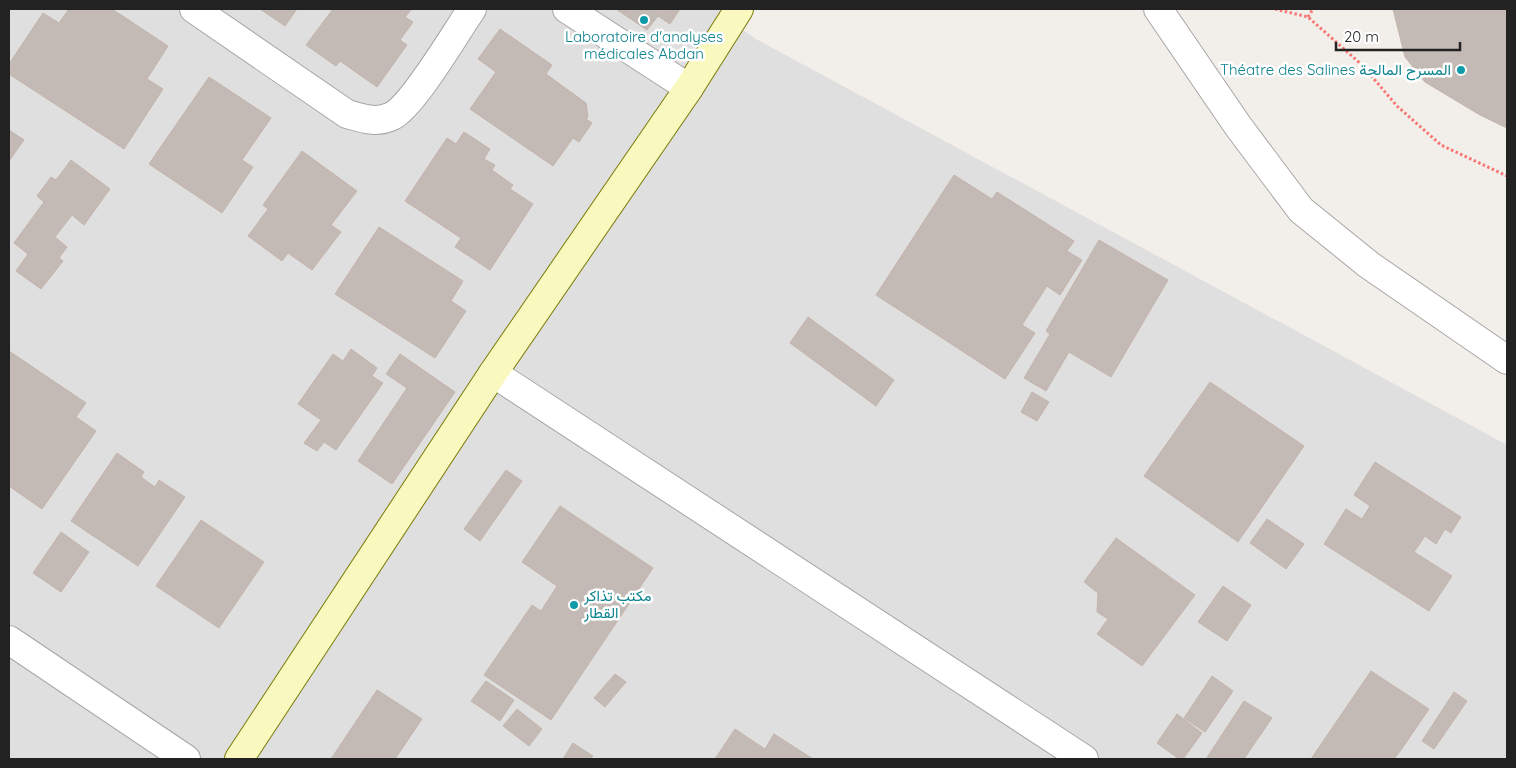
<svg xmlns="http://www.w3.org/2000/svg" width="1516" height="768" font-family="Quicksand,Vazirmatn,sans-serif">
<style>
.residential{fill:#e0dfdf}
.building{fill:#c3bab5;stroke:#c4b4ab}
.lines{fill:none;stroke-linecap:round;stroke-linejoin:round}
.street-casing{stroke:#a6a6a6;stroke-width:30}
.secondary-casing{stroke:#787b06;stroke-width:30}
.path{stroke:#f87673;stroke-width:3;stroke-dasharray:2.5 2.5;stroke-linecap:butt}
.street{stroke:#fff;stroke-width:28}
.secondary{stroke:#f9f8bf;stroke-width:28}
.culture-dot{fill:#0f9aa8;stroke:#fff;stroke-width:2}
.labels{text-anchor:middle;stroke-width:5;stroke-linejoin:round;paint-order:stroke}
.culture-label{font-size:15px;fill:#0d838f;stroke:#fff}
</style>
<rect width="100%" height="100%" fill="#f2eee9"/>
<!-- residential -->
<path class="residential" d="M 9,9 L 738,9 L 730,21 L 756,39 L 1507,445 L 1507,759 L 9,759 Z"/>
<!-- building -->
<path class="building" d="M 69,9 L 112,9 L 168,46 L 147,79 L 163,89 L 124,149 L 9,74 L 9,64 L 43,13 L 59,23 Z
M 260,9 L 297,9 L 285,26 Z
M 333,9 L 412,9 L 405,17 L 413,22 L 400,40 L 407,45 L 377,87 L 340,61 L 336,66 L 306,45 Z
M 616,9 L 680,9 L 670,24 L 658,16 L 647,30 Z
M 1393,9 L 1507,9 L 1507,128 L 1480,115 L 1425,82 L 1405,57 Z
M 500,29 L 552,65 L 546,74 L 586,103 L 588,117 L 586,119 L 592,123 L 579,142 L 573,138 L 553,166 L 470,109 L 496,72 L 478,59 Z
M 209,77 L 271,118 L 242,160 L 253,167 L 222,213 L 149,164 Z
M 9,130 L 24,140 L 9,161 Z
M 464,132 L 490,149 L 484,159 L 495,165 L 492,170 L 513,185 L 510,189 L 533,204 L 490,270 L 455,247 L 461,238 L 405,201 L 447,138 L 456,144 Z
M 302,151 L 357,191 L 331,225 L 341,232 L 312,270 L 288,253 L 282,261 L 248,236 L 268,209 L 263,205 Z
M 71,160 L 110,189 L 84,225 L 72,215 L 55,237 L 67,247 L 59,258 L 63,261 L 41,289 L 16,271 L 28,254 L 14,243 L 44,202 L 37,196 L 51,177 L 56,180 Z
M 954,175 L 992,199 L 997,192 L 1074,241 L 1067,251 L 1082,260 L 1060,295 L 1047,286 L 1022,325 L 1035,333 L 1005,379 L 876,295 Z
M 379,227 L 463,281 L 451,301 L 466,311 L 435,358 L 335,294 Z
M 1099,240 L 1168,280 L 1111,377 L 1069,352 L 1046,391 L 1024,378 L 1050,334 L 1046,331 Z
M 808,317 L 894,380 L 876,406 L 790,343 Z
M 351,349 L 377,368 L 372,376 L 383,383 L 336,450 L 324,442 L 317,451 L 304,443 L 321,420 L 298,404 L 333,354 L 343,361 Z
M 9,351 L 86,403 L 76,417 L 96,431 L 42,509 L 9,486 Z
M 400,354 L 455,392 L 392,484 L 358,461 L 407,388 L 386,374 Z
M 1210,382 L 1304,446 L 1238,542 L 1144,476 Z
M 1032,392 L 1049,402 L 1037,421 L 1021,412 Z
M 117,453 L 144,472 L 141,477 L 155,487 L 159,480 L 185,497 L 138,566 L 71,521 Z
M 1375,462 L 1461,517 L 1451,533 L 1445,529 L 1436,544 L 1425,536 L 1414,552 L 1452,576 L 1429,611 L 1324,544 L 1346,509 L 1362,519 L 1370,506 L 1354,495 Z
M 506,470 L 522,481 L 480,541 L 464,529 Z
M 560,506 L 653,568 L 551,720 L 484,675 L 532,605 L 541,611 L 557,586 L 522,562 Z
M 1267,519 L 1304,544 L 1286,569 L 1250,543 Z
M 201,520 L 264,562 L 219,628 L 156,586 Z
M 61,532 L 89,552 L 61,592 L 33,573 Z
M 1116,538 L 1195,595 L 1142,666 L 1097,634 L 1108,619 L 1097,612 L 1098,593 L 1084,582 Z
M 1223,586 L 1251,605 L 1227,641 L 1198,622 Z
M 1371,671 L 1429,709 L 1401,750 L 1394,759 L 1311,759 Z
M 615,674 L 626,682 L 605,707 L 594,698 Z
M 1212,676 L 1233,691 L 1205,732 L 1184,718 Z
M 486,681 L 514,700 L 500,721 L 471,701 Z
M 377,690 L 422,719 L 395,759 L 331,759 Z
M 1454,692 L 1467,701 L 1434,749 L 1422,741 Z
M 1244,701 L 1272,718 L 1244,759 L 1206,759 Z
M 517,709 L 542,729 L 529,746 L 503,726 Z
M 1177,714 L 1202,733 L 1183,759 L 1179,759 L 1157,743 Z
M 735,729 L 765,749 L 774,734 L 813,759 L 715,759 Z
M 573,743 L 593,756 L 590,759 L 563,759 Z"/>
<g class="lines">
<!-- street casing -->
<g class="street-casing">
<path id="street" d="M 194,9 L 347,114 C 362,118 376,124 392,116 C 413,106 456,32 472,9
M 567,9 L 689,88
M 1158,9 L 1238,126 L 1301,210 L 1369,265 L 1507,360
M 493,373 L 1084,759
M 9,640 L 186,759"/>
</g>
<!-- secondary casing -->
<g class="secondary-casing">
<path id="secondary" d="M 239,759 L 493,373 L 689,88 L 739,9"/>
</g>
<!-- path -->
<path class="path" d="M 1275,9 L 1308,17 L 1362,65 L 1397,106 L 1441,145 L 1507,176
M 1308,17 L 1313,9"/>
<!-- street -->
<use href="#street" class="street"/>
<!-- secondary -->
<use href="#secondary" class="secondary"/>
</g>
<!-- markers -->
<g class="culture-dot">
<circle cx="644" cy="20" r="5"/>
<circle cx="1461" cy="70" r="5"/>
<circle cx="574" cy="605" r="5"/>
</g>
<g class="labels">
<!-- culture labels -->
<g class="culture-label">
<text x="644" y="42">Laboratoire d'analyses<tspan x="644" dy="17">médicales Abdan</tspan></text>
<text x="1451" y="75" text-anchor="end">Théatre des Salines المسرح المالحة</text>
<text x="584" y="601" text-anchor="start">مكتب تذاكر<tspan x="584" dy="17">القطار</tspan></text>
</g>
</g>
<!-- border -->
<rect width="1516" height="768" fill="none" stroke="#222222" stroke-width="20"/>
<!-- scale -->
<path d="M1336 42v8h124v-8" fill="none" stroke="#222222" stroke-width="2.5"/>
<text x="1344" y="42" font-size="15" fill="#222222" stroke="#ffffff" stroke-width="4" paint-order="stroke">20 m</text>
</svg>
